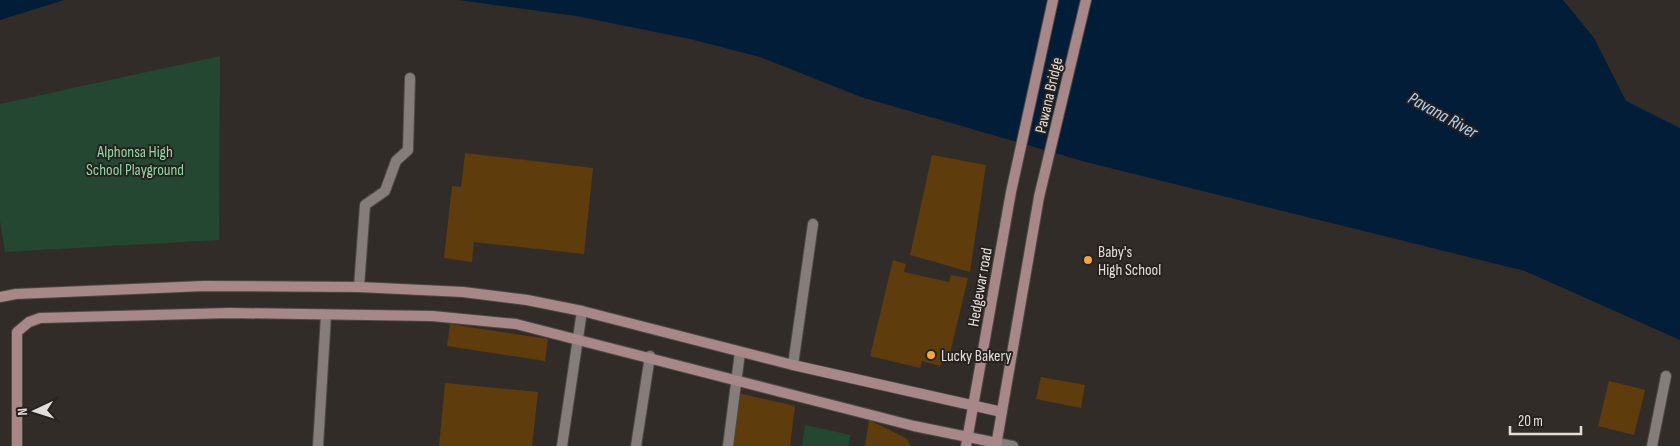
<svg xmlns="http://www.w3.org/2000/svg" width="1680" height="446" font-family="'Sofia Sans Condensed',sans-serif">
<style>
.green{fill:#244731}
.water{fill:#021d38}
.building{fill:#5e3c0c}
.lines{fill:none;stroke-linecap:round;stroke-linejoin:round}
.lane-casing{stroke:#4d4945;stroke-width:12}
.street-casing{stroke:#4d4945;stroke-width:12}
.secondary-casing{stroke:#4d4945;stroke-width:12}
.lane{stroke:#847d79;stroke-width:10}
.street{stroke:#847d79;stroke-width:10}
.secondary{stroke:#a78787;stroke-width:10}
.poi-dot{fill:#f3a443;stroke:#27221e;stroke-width:2}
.labels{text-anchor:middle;stroke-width:4;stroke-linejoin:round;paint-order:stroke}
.street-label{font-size:16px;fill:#e2dedb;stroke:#27221e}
.park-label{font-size:16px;fill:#8bd9a6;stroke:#27221e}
.poi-label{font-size:16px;fill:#e2dedb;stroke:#27221e;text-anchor:start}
.water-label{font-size:18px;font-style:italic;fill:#b0d2f8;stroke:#27221e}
</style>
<rect width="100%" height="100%" fill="#312c28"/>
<!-- green -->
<path class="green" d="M 220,56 L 219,240 L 5,252 L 0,221 L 0,104 Z
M 805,425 L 851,435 L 848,446 L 802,446 Z"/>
<!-- water -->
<path class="water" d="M 0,0 L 64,0 L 0,20 Z
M 459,0 L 1563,0 L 1594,38 L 1626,101 L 1680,128 L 1680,340 L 1525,271 L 1086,162 L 861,97 L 760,57 L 690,39 L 576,16 Z"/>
<!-- building -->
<path class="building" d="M 465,153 L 593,168 L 584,254 L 474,242 L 472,262 L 444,258 L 452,186 L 461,187 Z
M 932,155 L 986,165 L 970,272 L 910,255 Z
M 893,260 L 906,264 L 904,272 L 949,282 L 951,275 L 968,278 L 948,362 L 942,361 L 940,366 L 922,361 L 920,368 L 870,356 Z
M 450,324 L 548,339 L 545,361 L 447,346 Z
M 1041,377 L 1085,385 L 1081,408 L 1036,399 Z
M 1609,381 L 1645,390 L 1634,435 L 1598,426 Z
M 445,383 L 538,392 L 532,446 L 439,446 Z
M 738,393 L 795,406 L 790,446 L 733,446 Z
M 869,420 L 906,438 L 911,446 L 865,446 Z"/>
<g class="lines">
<!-- lane casing -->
<g class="lane-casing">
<path id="lane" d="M 359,287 L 365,205 L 385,191 L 396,161 L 408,150 L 410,78
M 793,365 L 813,224
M 318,446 L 326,315
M 636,446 L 650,356"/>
</g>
<!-- street casing -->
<g class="street-casing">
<path id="street" d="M 997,443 L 1013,446
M 562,446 L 582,311
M 728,446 L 740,352
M 1652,446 L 1666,376"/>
</g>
<!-- secondary casing -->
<g class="secondary-casing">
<path id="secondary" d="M 0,297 L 16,294 L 204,286 L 359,287 L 463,292 L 527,300 L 582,311 L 793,365 L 1002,412
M 17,446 L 17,332 L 29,322 L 40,318 L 230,313 L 432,316 L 516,324 L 914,426 L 997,443
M 966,446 L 1011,192 L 1053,0
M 996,446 L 1039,197 L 1086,0"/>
</g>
<!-- lane -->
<use href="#lane" class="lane"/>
<!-- street -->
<use href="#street" class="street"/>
<!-- secondary -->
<use href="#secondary" class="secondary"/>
</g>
<!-- markers -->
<g class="poi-dot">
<circle cx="1088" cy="260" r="5"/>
<circle cx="931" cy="355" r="5"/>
</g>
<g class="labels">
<!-- street labels -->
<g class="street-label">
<text transform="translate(1048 95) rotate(-77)" y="6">Pawana Bridge</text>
<text transform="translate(979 287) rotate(-80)" y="6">Hedgewar road</text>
</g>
<!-- park labels -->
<g class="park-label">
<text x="135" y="157">Alphonsa High<tspan x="135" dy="18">School Playground</tspan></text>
</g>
<!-- poi labels -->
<g class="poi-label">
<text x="1098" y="257">Baby's<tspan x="1098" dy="18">High School</tspan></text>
<text x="941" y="361">Lucky Bakery</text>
</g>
<!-- water labels -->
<g class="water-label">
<text transform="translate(1443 115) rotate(29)" y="6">Pavana River</text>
</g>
</g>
<!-- north arrow -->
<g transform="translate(35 411) rotate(266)" stroke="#27221e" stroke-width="4" paint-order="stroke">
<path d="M0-4L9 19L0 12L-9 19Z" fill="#e2dedb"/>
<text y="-8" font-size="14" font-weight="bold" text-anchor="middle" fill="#e2dedb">N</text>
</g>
<!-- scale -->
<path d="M1510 426v8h71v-8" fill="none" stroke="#e2dedb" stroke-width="2.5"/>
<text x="1518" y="426" font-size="15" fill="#e2dedb" stroke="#27221e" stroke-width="4" paint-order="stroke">20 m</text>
</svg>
